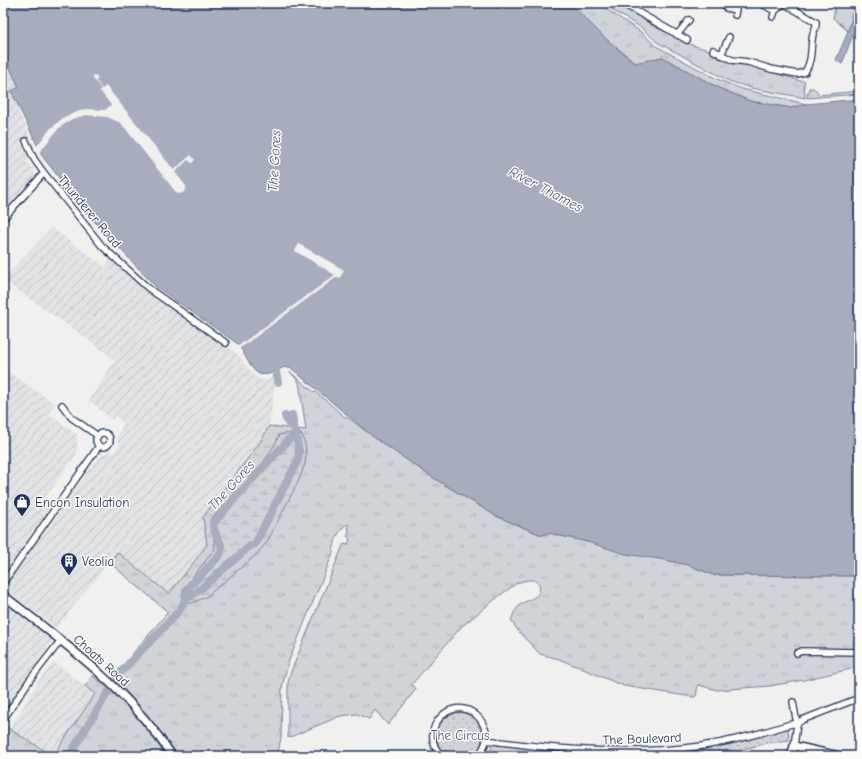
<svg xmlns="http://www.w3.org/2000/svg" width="862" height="759" font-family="'Comic Neue',sans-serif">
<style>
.industrial{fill:url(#industrial-furrows)}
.grass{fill:url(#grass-tufts);stroke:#76819b}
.forest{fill:url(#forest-firs);stroke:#76819b}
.wetland{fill:url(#wetland-marsh);stroke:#76819b}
.park{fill:url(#park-dots);stroke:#76819b}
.water{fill:#a7adbd;stroke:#6f7b97}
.pier{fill:#f0f0ee}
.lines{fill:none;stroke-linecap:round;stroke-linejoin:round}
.river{stroke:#a7adbd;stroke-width:8}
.minor-casing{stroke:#1b2f5e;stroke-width:8}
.tertiary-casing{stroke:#1b2f5e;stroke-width:10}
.minor{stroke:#fdfcf7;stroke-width:5.5}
.tertiary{stroke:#fdfcf7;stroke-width:7}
.labels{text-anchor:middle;stroke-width:3;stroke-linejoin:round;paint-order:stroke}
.street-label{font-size:13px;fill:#1b2f5e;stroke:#fdfcf7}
.poi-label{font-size:13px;fill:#1b2f5e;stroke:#fdfcf7;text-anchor:start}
.park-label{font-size:13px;fill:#48587c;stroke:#fdfcf7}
.water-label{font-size:14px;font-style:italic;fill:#4c5b7f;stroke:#fdfcf7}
</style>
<defs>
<pattern id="industrial-furrows" width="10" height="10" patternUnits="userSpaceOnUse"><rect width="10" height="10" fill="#e0e2e3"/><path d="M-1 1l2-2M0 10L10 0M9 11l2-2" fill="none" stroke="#c0c2c5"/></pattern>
<pattern id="grass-tufts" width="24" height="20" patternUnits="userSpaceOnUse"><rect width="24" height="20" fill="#d0d3d8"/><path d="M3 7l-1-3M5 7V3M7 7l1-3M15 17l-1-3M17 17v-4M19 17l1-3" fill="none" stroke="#b2b5bc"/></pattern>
<pattern id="forest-firs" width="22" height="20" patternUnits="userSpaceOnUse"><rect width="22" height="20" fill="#d0d3d8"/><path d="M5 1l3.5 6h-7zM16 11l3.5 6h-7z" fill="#b2b5bc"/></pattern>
<pattern id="wetland-marsh" width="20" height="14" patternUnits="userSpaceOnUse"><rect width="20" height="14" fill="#d0d3d8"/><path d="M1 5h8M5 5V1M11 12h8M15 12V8" fill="none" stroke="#b2b5bc"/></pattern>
<pattern id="park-dots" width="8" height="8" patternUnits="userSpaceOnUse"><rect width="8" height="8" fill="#d0d3d8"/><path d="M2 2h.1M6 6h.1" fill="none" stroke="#b2b5bc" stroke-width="1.8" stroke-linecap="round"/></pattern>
</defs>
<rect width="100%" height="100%" fill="#f0f0ee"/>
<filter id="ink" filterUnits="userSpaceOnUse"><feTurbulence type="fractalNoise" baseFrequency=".025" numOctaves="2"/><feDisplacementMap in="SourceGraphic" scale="8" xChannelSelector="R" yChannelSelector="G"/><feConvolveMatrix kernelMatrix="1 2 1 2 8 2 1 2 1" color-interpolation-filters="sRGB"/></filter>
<g filter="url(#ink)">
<!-- industrial -->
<path class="industrial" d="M 3,54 L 19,87 L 10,91 L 35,148 L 26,161 L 34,169 L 35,174 L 34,178 L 3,216 Z
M 52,228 L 105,267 L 111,258 L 116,264 L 122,259 L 148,288 L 223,343 L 237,354 L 253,375 L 258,379 L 266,380 L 274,377 L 275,383 L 269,426 L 261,441 L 203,517 L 207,545 L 169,594 L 117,552 L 56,628 L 4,588 L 98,457 L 110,451 L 114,453 L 120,444 L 118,442 L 117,437 L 124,423 L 115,416 L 112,420 L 89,400 L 115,361 L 108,354 L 66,324 L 3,280 L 3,278 Z
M 3,368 L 55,404 L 48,413 L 77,435 L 77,453 L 46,497 L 54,502 L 3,575 Z
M 3,601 L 52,640 L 3,718 Z
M 54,662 L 95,694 L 53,756 L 3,756 L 10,729 L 38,682 Z"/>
<!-- grass -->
<path class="grass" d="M 570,3 L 597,3 L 641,32 L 656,46 L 717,79 L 742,89 L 806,104 L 791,108 L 750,101 L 719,88 L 662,57 L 636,63 L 605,38 Z
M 603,3 L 618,3 L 655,27 L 671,34 L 685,43 L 686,42 C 696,48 702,47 711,51 L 711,53 L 733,64 L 751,65 L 800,81 L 805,81 L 804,86 L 805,98 L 751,88 L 729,81 L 657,42 L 642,28 L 617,13 Z
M 809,88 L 813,88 L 818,92 L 818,95 L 859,91 L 859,94 L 807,98 L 807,93 L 809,93 Z
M 290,372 L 314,392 L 315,391 L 346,418 L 347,417 L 375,438 L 432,477 L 496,516 L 541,535 L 549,533 L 561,536 L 688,565 L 714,575 L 859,576 L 859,611 L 853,647 L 859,655 L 859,667 L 804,680 L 770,686 L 717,690 L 698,685 L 696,696 L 693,697 L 624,686 L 559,659 L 540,654 L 520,633 L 511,621 C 513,614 515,610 519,606 C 527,598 543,599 539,584 L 534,580 L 527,580 L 517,583 L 499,596 L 461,627 L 412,684 L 416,689 L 388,725 L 375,710 L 369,719 L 357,714 L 340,716 L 288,738 L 288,683 L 290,674 L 342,548 L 344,544 L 348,545 L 350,539 L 347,536 L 349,533 L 348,524 C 338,528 334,543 333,553 L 288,663 L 282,687 L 281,738 L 278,752 L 269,756 L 179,756 L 147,714 L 113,677 L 168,612 L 110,563 L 117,552 L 169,594 L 207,545 L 203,517 L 261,441 L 269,426 L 306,430 L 299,382 Z
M 93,676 C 122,698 145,726 166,756 L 3,756 L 3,725 L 53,756 L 95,694 L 85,686 Z"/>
<!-- forest -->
<path class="forest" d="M 836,3 L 856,3 L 848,31 L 833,18 Z"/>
<!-- wetland -->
<path class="wetland" d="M 296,432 L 302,435 L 306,448 L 305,464 L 298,482 L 267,542 L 255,556 L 206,597 L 192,603 L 184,603 L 182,600 L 183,589 L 215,549 L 214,539 L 210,520 C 231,498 269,463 279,435 Z"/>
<!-- park -->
<path class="park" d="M 456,712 L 464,713 L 471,715 L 477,720 L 482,733 L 482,740 L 480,748 L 467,756 L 451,756 L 441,752 L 435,734 L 436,728 C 440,727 443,722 443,718 L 455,714 Z
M 788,728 L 789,740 L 766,743 L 720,756 L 514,756 L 489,753 L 493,744 L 542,750 L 586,753 L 672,751 L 707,748 L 735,743 Z"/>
<!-- water -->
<path class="water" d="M 3,3 L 570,3 L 605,38 L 635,63 L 662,57 L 719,88 L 750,101 L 791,108 L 806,104 L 859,99 L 859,576 L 714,575 L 688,565 L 660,559 L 625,554 L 588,542 L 561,536 L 549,533 L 542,535 L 496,516 L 432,477 L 375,438 L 292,369 L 284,367 C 252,386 253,366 238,344 L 155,286 L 83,209 L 43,157 L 11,91 L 19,87 L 3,54 Z
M 858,3 L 859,18 L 842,64 L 836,60 L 845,39 Z"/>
<!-- pier -->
<path class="pier" d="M 95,75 L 98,78 L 96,81 L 102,89 L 106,86 L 174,170 L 191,155 L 195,160 L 192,163 L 188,160 L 175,172 L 186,186 L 186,189 L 183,193 L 178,194 L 175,191 L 121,123 L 107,117 L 86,115 L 72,119 L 59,128 L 39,153 L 36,147 L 50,129 L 64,117 L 85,109 L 105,110 L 111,105 L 100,91 L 101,89 L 92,77 Z
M 299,244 L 344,270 L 340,278 L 337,277 L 239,349 L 237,347 L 335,275 L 295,251 Z"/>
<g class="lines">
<!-- river -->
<path class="river" d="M 276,361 L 276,372 L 278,382
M 285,416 L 288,423 L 294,427
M 185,600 L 198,591 L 250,546 L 255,544 L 257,540 L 298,460 L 299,451 L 292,415
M 69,756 L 120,673 L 179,611 L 184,603 L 186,592 L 191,585 L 220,555 L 222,547 L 214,530 L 213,524 L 231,503 L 234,499 L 296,432"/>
<!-- minor casing -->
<g class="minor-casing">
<path id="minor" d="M 622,3 L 687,40
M 726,8 L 735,10
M 735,15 L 737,3
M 773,17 L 775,11
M 677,35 L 689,20
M 713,50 L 732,60 L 748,62 L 771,69 L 797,74 L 805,72 C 813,60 810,47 813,34 C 814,30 817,27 816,22 L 785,4 L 782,5 L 775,11 L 760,3
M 721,55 L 729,37
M 26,141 L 34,159 L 44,173 L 102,246 L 148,288 L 226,343
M 3,219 L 44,173
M 62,405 L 72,418 L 98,436
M96 440a7 7 0 1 1 14 0a7 7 0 1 1-14 0Z
M 3,583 L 99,446
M 797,653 L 802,651 L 859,652
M 793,702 L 797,724 L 794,746
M 3,720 L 29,681 L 61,640
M 797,724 L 802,720 L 859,698
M 486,740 C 557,750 631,756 702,746 C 732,741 762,733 791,724 L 797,724
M 442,756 C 416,732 450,693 476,715 C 481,719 484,725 486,731 C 488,740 484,750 477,756"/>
</g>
<!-- tertiary casing -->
<g class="tertiary-casing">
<path id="tertiary" d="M 3,595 C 64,643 130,690 172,756
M 791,756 L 794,746 L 839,756"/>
</g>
<!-- minor -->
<use href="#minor" class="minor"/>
<!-- tertiary -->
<use href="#tertiary" class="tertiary"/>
</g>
</g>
<!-- icons -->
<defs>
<g id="shop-pin" transform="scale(0.9)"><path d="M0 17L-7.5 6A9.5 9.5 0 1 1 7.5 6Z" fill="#1b2f5e" stroke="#fdfcf7"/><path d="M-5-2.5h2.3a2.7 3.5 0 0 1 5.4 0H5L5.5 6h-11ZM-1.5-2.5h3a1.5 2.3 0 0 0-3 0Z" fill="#fff"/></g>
<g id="building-pin" transform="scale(0.9)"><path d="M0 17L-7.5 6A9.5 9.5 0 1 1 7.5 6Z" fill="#1b2f5e" stroke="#fdfcf7"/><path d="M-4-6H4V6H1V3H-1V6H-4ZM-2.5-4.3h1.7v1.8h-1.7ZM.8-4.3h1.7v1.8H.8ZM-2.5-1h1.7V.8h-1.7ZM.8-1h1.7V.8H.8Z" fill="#fff"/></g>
</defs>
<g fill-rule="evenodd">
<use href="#shop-pin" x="22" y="502"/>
<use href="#building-pin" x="69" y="561"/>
</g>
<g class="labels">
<!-- street labels -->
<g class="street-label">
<text transform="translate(90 211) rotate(50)" y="5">Thunderer Road</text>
<text transform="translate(102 660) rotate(42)" y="5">Choats Road</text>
<text transform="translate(642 738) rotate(-2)" y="5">The Boulevard</text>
</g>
<!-- poi labels -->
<g class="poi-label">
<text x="35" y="507">Encon Insulation</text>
<text x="82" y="566">Veolia</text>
</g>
<!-- park labels -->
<g class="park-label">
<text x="460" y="740">The Circus</text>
</g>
<!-- water labels -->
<g class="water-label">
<text transform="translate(274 161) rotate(-87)" y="5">The Gores</text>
<text transform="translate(546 189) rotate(28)" y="5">River Thames</text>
<text transform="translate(231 485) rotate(-48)" y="5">The Gores</text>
</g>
</g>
<!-- margin -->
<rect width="862" height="759" fill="none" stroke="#fdfcf7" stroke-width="16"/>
<rect x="8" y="8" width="846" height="743" fill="none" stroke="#1b2f5e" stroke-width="1.5" filter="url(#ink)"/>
</svg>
